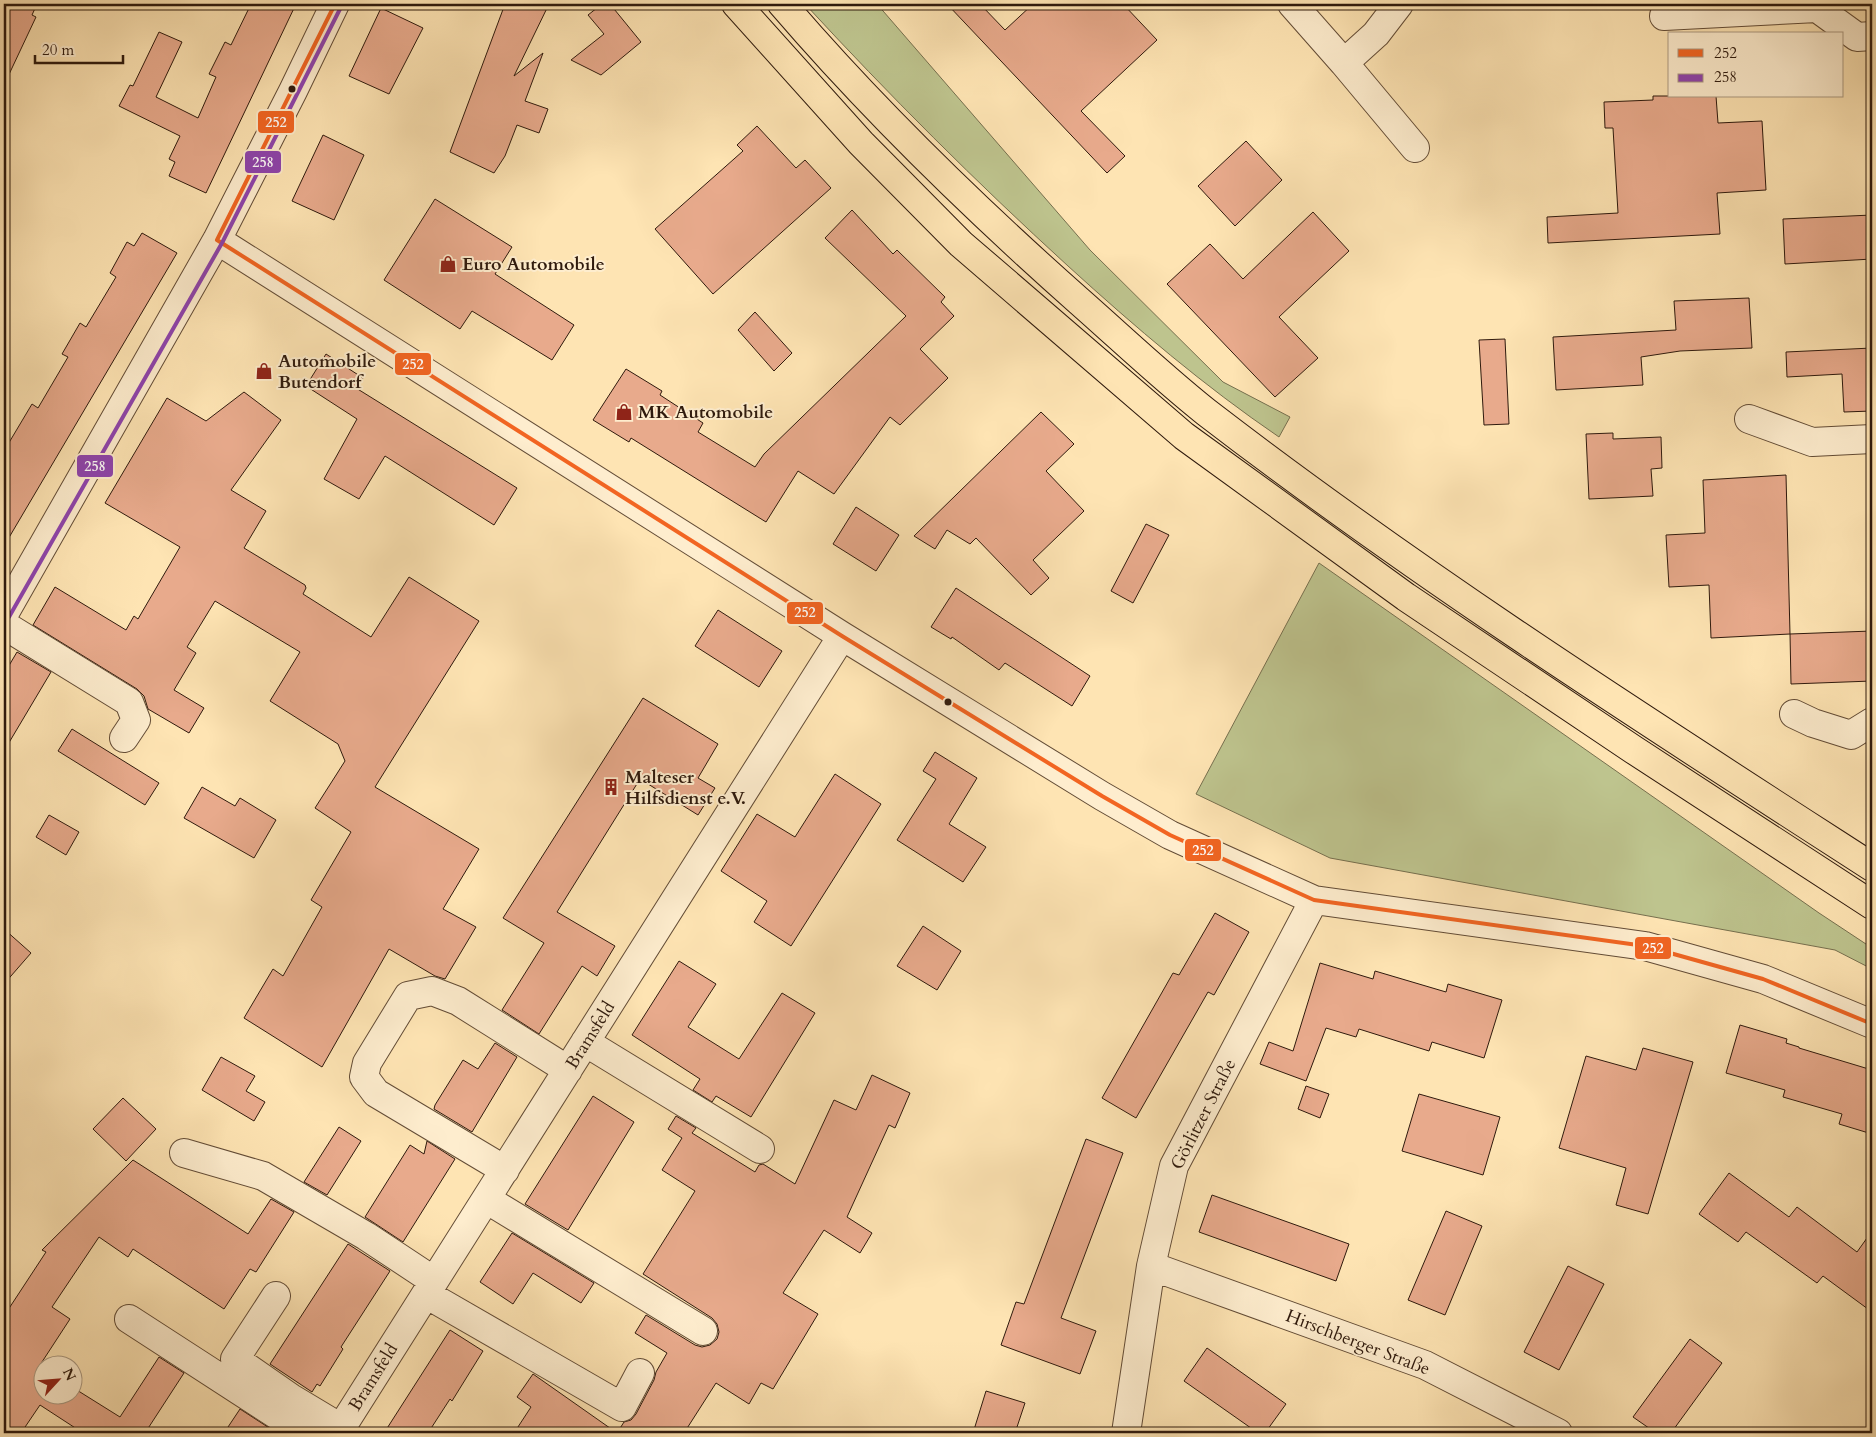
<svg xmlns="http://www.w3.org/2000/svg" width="1876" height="1437" font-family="Cardo,serif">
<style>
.green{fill:#bec48e;stroke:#766f4e}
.building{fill:#e8aa8c;stroke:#2f1a0d}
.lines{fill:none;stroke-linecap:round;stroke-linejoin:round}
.minor-casing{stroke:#634c36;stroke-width:30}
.highway-casing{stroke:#2f1a0d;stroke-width:30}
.minor{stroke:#feedce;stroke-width:28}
.highway{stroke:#fee4b3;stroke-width:28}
.bus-1-casing{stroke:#feedce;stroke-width:8}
.bus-2-casing{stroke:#feedce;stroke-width:8}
.bus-1{stroke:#f26522;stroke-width:4}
.bus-2{stroke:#8e44ad;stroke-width:4}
.bus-dot{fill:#2f1a0d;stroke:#feedce;stroke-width:2}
.labels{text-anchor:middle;stroke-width:4;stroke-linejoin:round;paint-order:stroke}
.poi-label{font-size:18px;font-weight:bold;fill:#2f1a0d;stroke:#feedce;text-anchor:start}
.street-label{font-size:18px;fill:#2f1a0d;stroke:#feedce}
.line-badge{stroke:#feedce;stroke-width:2}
.badge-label{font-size:14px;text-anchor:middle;font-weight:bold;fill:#fff}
</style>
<rect width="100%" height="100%" fill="#fee4b3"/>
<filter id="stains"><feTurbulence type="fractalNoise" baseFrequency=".004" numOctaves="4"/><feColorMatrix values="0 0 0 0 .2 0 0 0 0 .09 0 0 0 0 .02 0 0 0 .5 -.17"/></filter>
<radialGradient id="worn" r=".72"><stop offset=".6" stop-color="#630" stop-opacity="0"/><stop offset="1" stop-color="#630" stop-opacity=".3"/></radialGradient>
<!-- green -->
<path class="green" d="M 805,4 L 877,4 L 1090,250 L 1223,382 L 1290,417 L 1279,437 C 1204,386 1135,327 1068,266 C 976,182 889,95 805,4 Z
M 1319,563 L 1819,913 L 1872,948 L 1872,969 L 1835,950 L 1330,858 L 1196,794 Z"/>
<!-- building -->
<path class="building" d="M 4,4 L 37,4 L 32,15 L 36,17 L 4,85 Z
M 251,4 L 296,4 L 206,193 L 169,176 L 175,162 L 169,159 L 180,136 L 119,106 L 130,85 L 133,86 L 159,32 L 182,42 L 156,97 L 198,118 L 216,77 L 209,74 L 225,42 L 231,45 Z
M 505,4 L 549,4 L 514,76 L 543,53 L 525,101 L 548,109 L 539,133 L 517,125 L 505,156 L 494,173 L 450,152 Z
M 602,4 L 610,4 L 641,42 L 601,75 L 571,60 L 604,34 L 588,15 Z
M 947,4 L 980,4 L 1005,30 L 1033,4 L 1123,4 L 1157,40 L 1081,111 L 1125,156 L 1107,173 Z
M 381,8 L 423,28 L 389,94 L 349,76 Z
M 1653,96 L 1716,96 L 1718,123 L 1762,121 L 1766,190 L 1717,193 L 1720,234 L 1548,243 L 1547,217 L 1618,213 L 1613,128 L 1605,128 L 1604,102 L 1653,100 Z
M 757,126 L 796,168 L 805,160 L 831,188 L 713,294 L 655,229 L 743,151 L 737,145 Z
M 323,135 L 364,155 L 334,220 L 292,201 Z
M 1246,141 L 1282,180 L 1235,226 L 1198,186 Z
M 435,199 L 512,247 L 495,274 L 574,325 L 552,360 L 472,311 L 460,329 L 384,280 Z
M 852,210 L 893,254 L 897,250 L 945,297 L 941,302 L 954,316 L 920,349 L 948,378 L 900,425 L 890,417 L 834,494 L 798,471 L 766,522 L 631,438 L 629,442 L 593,420 L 626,369 L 662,391 L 660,395 L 703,423 L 698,432 L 755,467 L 764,454 L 906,316 L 825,238 Z
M 1313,212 L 1349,251 L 1279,317 L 1318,358 L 1275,397 L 1167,284 L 1210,244 L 1243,279 Z
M 1872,215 L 1872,259 L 1785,264 L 1783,219 Z
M 142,233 L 177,253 L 4,546 L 4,451 L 32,404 L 38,408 L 68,357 L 62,354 L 80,323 L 86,327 L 116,277 L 110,273 L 127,242 L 134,246 Z
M 1749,298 L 1752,348 L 1680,351 L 1641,357 L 1643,385 L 1556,390 L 1553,337 L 1676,330 L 1674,301 Z
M 755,312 L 792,353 L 774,371 L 738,330 Z
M 1505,339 L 1509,424 L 1484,425 L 1479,340 Z
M 1872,348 L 1872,411 L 1844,412 L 1842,374 L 1787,377 L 1786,352 Z
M 326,354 L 363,378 L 356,388 L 517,488 L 494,525 L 385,456 L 359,499 L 324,479 L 357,419 L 306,386 Z
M 244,392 L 281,420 L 231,490 L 266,511 L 244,548 L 305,585 L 306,588 L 303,594 L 371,637 L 409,577 L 479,621 L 375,787 L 479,849 L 443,909 L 476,927 L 445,979 L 435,976 L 389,949 L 322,1067 L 244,1018 L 273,969 L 283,976 L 322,907 L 311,900 L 351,832 L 315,808 L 345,761 L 338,744 L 270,701 L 300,652 L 215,601 L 187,647 L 196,653 L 174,690 L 204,708 L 189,733 L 148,709 L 144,696 L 137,689 L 33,625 L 55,587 L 126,630 L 134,616 L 138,619 L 180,547 L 105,503 L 167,398 L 206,421 Z
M 1041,412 L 1074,444 L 1046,471 L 1084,511 L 1033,560 L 1049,578 L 1031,595 L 976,538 L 970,544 L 947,530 L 935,549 L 914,536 Z
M 1613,433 L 1613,439 L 1661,437 L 1662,468 L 1651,469 L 1653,496 L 1589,499 L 1586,434 Z
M 1786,475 L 1790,634 L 1711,638 L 1709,585 L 1669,587 L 1666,535 L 1705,533 L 1703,480 Z
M 856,507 L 899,535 L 876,571 L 833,544 Z
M 1146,524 L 1169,535 L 1133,603 L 1111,591 Z
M 956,588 L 1090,676 L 1072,706 L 1005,663 L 999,670 L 952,637 L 951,639 L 931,627 Z
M 718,610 L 782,651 L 759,687 L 695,646 Z
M 1872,631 L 1872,681 L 1791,684 L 1790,634 Z
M 17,652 L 51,672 L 4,751 L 4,674 Z
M 643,698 L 718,744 L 698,778 L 715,788 L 698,815 L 640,779 L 557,912 L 615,946 L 597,976 L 582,966 L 539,1034 L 502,1010 L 544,943 L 503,918 Z
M 72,729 L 159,783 L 145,805 L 58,751 Z
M 935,752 L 977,778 L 949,824 L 986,847 L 963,882 L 897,840 L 936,779 L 923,771 Z
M 835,774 L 881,804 L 791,946 L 754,922 L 767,901 L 721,871 L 757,814 L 795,837 Z
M 202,787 L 235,806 L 240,798 L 276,820 L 254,858 L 184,818 Z
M 49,815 L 79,832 L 66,855 L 36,837 Z
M 1215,913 L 1249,932 L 1214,995 L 1208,992 L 1136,1118 L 1102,1098 L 1173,973 L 1179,975 Z
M 923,926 L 961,951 L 937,990 L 897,966 Z
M 4,929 L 31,953 L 4,984 Z
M 679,961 L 716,984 L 688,1027 L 739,1059 L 782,993 L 815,1013 L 751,1117 L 716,1096 L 712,1102 L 693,1090 L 700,1079 L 632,1035 Z
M 1320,963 L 1373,979 L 1375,971 L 1446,992 L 1448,984 L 1502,1000 L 1484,1058 L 1432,1042 L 1429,1051 L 1359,1029 L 1356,1037 L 1326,1028 L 1306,1081 L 1260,1064 L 1269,1042 L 1293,1051 Z
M 1740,1025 L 1787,1039 L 1786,1043 L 1799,1047 L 1799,1048 L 1872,1070 L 1872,1134 L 1839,1124 L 1842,1114 L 1783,1097 L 1785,1090 L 1726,1073 Z
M 495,1043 L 517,1057 L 472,1132 L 434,1109 L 435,1105 L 463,1060 L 478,1069 Z
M 1643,1048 L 1693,1062 L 1648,1214 L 1616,1205 L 1626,1168 L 1559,1148 L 1586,1056 L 1636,1070 Z
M 221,1057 L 255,1076 L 246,1091 L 265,1102 L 254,1121 L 202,1090 Z
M 872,1075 L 910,1093 L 895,1128 L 889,1125 L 847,1217 L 872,1233 L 860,1253 L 824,1230 L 783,1293 L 818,1314 L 773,1389 L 761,1383 L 749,1404 L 716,1383 L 684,1433 L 514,1433 L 531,1407 L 517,1397 L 533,1374 L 617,1433 L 624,1422 L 631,1420 L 636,1414 L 654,1380 L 656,1372 L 667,1353 L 635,1333 L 646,1315 L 695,1345 L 702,1347 L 710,1345 L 717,1339 L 719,1332 L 717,1324 L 712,1318 L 643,1274 L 695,1191 L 662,1170 L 682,1138 L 668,1129 L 676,1116 L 696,1128 L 692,1133 L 755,1172 L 759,1165 L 763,1164 L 795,1184 L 834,1100 L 856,1110 Z
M 1306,1086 L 1329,1094 L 1320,1118 L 1298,1109 Z
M 1419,1094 L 1500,1117 L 1483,1175 L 1402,1151 Z
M 593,1096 L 634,1122 L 568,1230 L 525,1204 Z
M 123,1098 L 156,1129 L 126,1161 L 93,1129 Z
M 339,1127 L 361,1141 L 327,1195 L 304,1182 Z
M 1086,1139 L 1123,1153 L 1061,1318 L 1096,1331 L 1080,1374 L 1001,1345 L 1016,1302 L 1024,1304 Z
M 427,1141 L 455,1159 L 403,1242 L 365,1217 L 410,1145 L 424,1154 Z
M 133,1160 L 248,1234 L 271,1199 L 294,1212 L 256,1272 L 250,1269 L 224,1309 L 133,1249 L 128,1257 L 99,1237 L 52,1307 L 70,1319 L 40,1365 L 42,1367 L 42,1394 L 72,1394 L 72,1387 L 120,1417 L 159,1357 L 184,1373 L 145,1433 L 140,1430 L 145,1433 L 83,1433 L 40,1405 L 21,1433 L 4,1433 L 4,1316 L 46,1252 L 42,1250 Z
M 1729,1173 L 1789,1217 L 1797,1207 L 1857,1252 L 1872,1231 L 1872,1312 L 1823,1276 L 1817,1283 L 1746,1232 L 1738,1242 L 1699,1214 Z
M 1212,1195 L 1349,1244 L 1336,1281 L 1199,1232 Z
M 1446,1211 L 1482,1226 L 1445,1315 L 1408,1300 Z
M 512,1233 L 594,1283 L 581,1303 L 533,1273 L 513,1304 L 480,1282 Z
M 348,1244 L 390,1271 L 341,1347 L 343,1349 L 320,1386 L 317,1384 L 312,1392 L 270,1364 Z
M 1568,1266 L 1604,1284 L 1559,1370 L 1524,1352 Z
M 450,1330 L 483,1351 L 452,1401 L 450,1399 L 428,1433 L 384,1433 Z
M 1690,1339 L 1722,1363 L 1671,1433 L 1656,1433 L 1633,1417 Z
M 1207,1348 L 1286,1404 L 1265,1433 L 1258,1433 L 1184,1381 Z
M 986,1391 L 1025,1403 L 1015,1433 L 973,1433 Z
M 240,1409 L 277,1433 L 224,1433 Z"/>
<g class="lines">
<!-- minor casing -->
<g class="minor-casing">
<path id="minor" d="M 1292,4 L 1344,63 L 1376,34 L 1399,4
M 1664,16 L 1817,8 L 1857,37 L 1872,36
M 1344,63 L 1415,148
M 217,240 L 842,636 L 1102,796 L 1170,835 L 1314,900 L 1645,946 L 1763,979 L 1872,1024
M 1749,419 L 1812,442 L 1872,439
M 4,614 L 217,240 L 293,91 L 335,4
M 4,625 L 129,702 L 136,720 L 124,738
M 1794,714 L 1813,723 L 1851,735 L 1872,722
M 585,1042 L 760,1149
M 184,1153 L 263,1176 L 366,1236 L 434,1281
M 505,1170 L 376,1093 L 364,1077 L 367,1063 L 408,996 L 432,991 L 458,1001 L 568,1070
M 486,1199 L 703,1331
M 1151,1266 L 1425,1365 L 1558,1433
M 426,1294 L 622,1407 L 640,1373
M 276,1296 L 235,1359 L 291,1398 L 341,1428
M 129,1319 L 305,1433
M 338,1433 L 842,636
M 1126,1433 L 1151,1266 L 1174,1166 L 1314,900"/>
</g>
<!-- highway casing -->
<g class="highway-casing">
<path id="highway" d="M 736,4 L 861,143 L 961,244 L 1184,436 L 1406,597 L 1634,750 L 1872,905
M 782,4 C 873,110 974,208 1079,301 C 1121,338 1162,377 1206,412 C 1419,576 1646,721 1872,867"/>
</g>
<!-- minor -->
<use href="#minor" class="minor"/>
<!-- highway -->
<use href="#highway" class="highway"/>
<!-- bus-1 casing -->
<g class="bus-1-casing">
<path id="bus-1" d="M 217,240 L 842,636 L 1102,796 L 1170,835 L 1314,900 L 1645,946 L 1763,979 L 1872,1024
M 217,240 L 335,4"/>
</g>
<!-- bus-2 casing -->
<g class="bus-2-casing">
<path id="bus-2" d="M 9,617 L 222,243 L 341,7"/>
</g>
<!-- bus-1 -->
<use href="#bus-1" class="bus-1"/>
<!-- bus-2 -->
<use href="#bus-2" class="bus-2"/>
</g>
<!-- icons -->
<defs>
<g id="shop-bare" transform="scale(1.35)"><path d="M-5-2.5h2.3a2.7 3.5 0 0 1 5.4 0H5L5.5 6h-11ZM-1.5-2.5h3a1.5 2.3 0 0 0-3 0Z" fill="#8f2418" stroke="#feedce" stroke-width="2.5" paint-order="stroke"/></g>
<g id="building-bare" transform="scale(1.35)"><path d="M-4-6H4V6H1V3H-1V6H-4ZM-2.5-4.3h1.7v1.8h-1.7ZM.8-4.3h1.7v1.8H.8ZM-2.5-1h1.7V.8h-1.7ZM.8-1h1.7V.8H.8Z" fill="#8f2418" stroke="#feedce" stroke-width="2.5" paint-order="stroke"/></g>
</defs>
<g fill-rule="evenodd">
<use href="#shop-bare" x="448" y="264"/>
<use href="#shop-bare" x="264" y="371"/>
<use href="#shop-bare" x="624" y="412"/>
<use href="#building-bare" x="611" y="787"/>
</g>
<!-- markers -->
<g class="bus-dot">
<circle cx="292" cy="89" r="4.5"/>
<circle cx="948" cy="702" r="4.5"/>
</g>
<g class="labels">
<!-- poi labels -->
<g class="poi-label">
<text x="462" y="270">Euro Automobile</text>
<text x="278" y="367">Automobile<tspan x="278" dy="21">Butendorf</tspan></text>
<text x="638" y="418">MK Automobile</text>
<text x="625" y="783">Malteser<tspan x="625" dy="21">Hilfsdienst e.V.</tspan></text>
</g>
<!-- street labels -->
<g class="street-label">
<text transform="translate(590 1035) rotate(-58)" y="6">Bramsfeld</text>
<text transform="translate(1203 1114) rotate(-63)" y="6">Görlitzer Straße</text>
<text transform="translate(1358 1342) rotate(21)" y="6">Hirschberger Straße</text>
<text transform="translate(373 1377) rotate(-58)" y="6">Bramsfeld</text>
</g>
</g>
<g class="line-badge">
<rect x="257" y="110" width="38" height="24" rx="5" fill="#f26522"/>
<rect x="244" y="150" width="38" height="24" rx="5" fill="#8e44ad"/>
<rect x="394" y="352" width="38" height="24" rx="5" fill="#f26522"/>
<rect x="76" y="454" width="38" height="24" rx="5" fill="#8e44ad"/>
<rect x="786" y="601" width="38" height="24" rx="5" fill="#f26522"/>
<rect x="1184" y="838" width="38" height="24" rx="5" fill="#f26522"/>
<rect x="1634" y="936" width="38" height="24" rx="5" fill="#f26522"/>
</g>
<g class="badge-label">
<text x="276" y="127">252</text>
<text x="263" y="167">258</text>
<text x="413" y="369">252</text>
<text x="95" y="471">258</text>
<text x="805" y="617">252</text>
<text x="1203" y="855">252</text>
<text x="1653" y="953">252</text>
</g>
<!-- margin -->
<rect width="1876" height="1437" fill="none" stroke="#fee4b3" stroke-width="20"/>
<rect x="5" y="5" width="1866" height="1427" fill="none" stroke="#2f1a0d" stroke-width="2.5"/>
<rect x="10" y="10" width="1856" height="1417" fill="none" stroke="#2f1a0d"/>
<!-- legend -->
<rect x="1668" y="32" width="175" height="65" fill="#feedce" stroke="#ab9981"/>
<rect x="1678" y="49" width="25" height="8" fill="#f26522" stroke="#ab9981"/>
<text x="1714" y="58" font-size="15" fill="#2f1a0d">252</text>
<rect x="1678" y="74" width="25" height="8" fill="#8e44ad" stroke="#ab9981"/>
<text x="1714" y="82" font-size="15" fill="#2f1a0d">258</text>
<!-- north arrow -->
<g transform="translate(58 1380) rotate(64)"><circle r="24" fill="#feedce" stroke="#ab9981"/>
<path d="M0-4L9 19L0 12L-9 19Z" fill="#8f2418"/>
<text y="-8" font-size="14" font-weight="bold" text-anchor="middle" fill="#2f1a0d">N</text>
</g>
<!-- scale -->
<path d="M35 55v8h88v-8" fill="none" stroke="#2f1a0d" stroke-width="2.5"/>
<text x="42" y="55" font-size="15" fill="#2f1a0d" stroke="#feedce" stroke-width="4" paint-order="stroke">20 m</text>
<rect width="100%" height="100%" filter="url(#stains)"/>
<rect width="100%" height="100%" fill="url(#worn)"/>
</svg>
